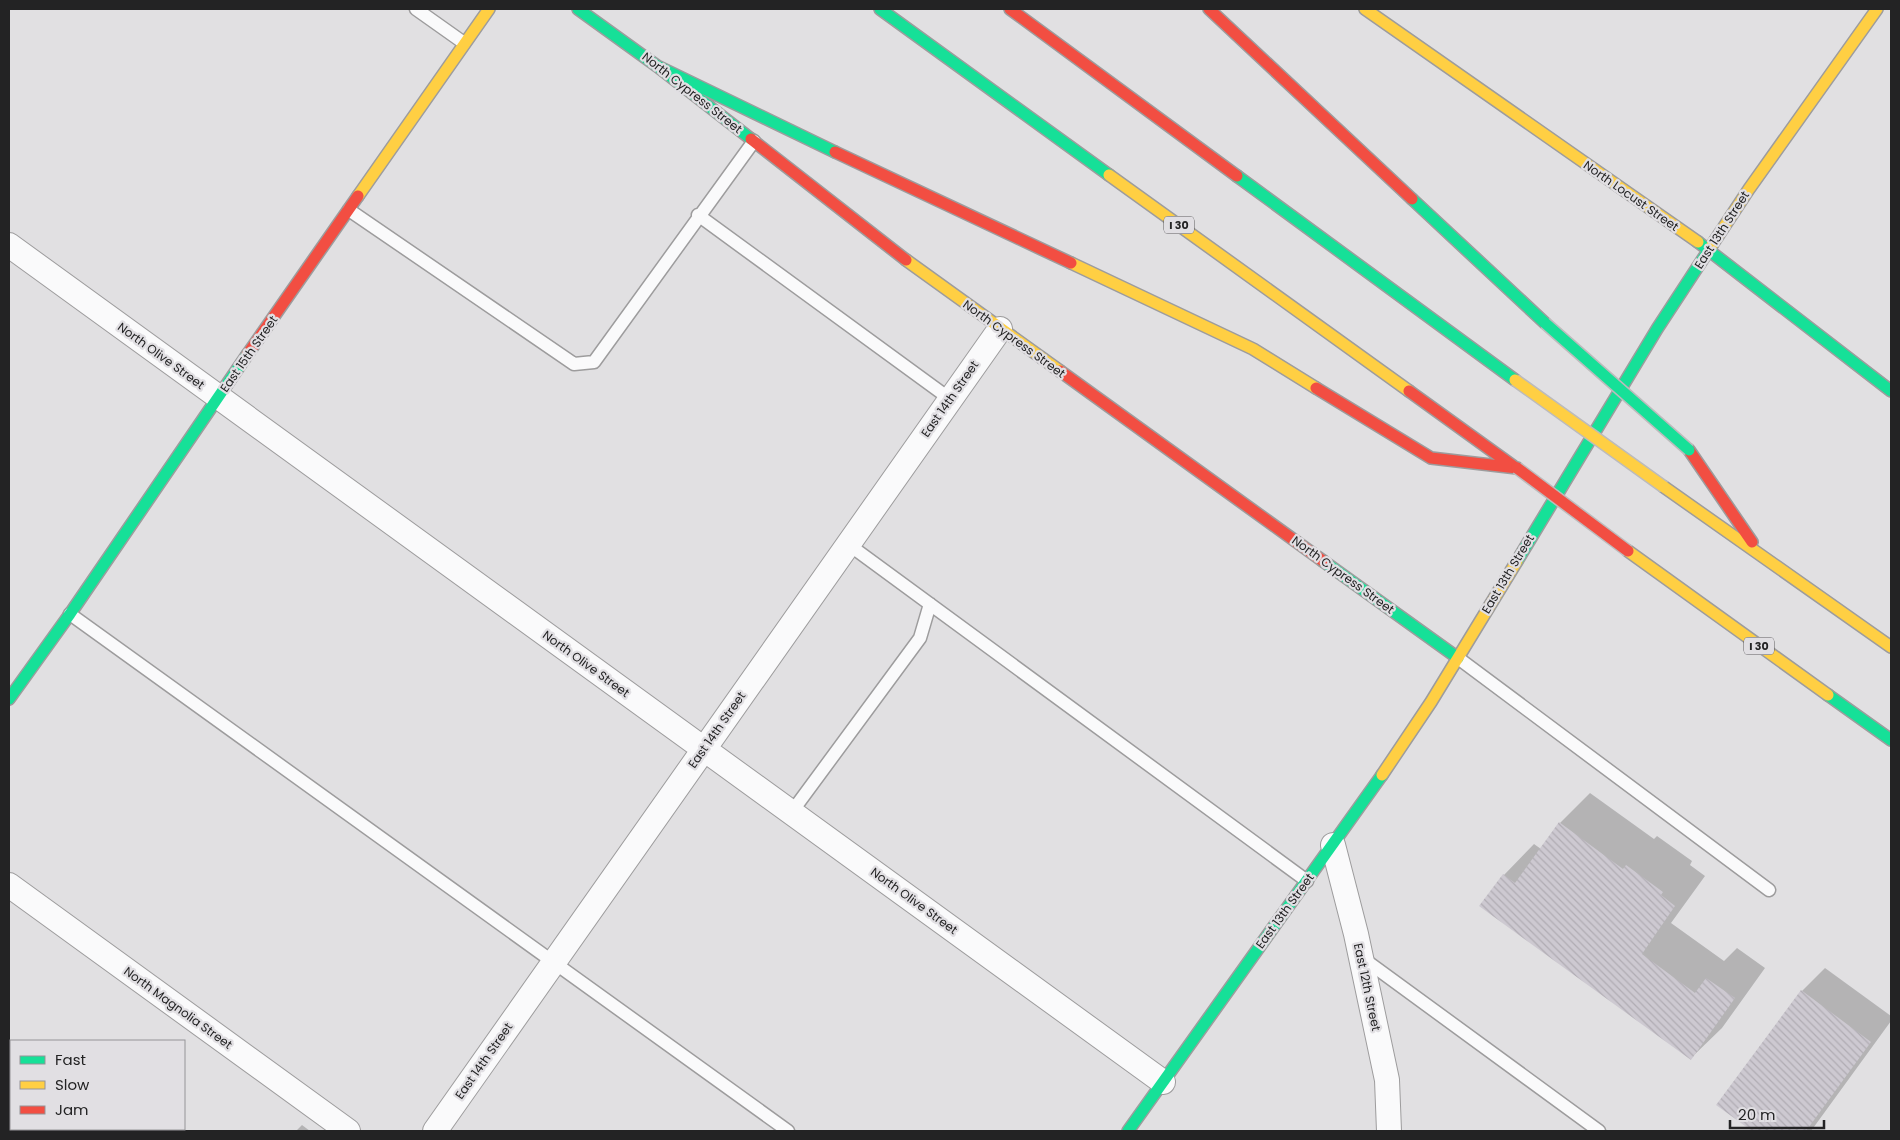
<svg xmlns="http://www.w3.org/2000/svg" width="1900" height="1140" font-family="Poppins,sans-serif">
<style>
.shadow{fill:#0003}
.building{fill:url(#building-back-hatch)}
.lines{fill:none;stroke-linecap:round;stroke-linejoin:round}
.lane-casing{stroke:#9d9c9d;stroke-width:15}
.street-casing{stroke:#9d9c9d;stroke-width:26}
.fast-casing{stroke:#9d9c9d;stroke-width:14}
.slow-casing{stroke:#9d9c9d;stroke-width:14}
.jam-casing{stroke:#9d9c9d;stroke-width:14}
.lane{stroke:#fafafb;stroke-width:12}
.street{stroke:#fafafb;stroke-width:24}
.fast{stroke:#16e098;stroke-width:11}
.slow{stroke:#ffcf43;stroke-width:11}
.jam{stroke:#f24e42;stroke-width:11}
.fast-bridge-casing{stroke:#bcbbbc;stroke-width:14;stroke-linecap:butt}
.slow-bridge-casing{stroke:#bcbbbc;stroke-width:14;stroke-linecap:butt}
.jam-bridge-casing{stroke:#bcbbbc;stroke-width:14;stroke-linecap:butt}
.fast-bridge{stroke:#16e098;stroke-width:11}
.slow-bridge{stroke:#ffcf43;stroke-width:11}
.jam-bridge{stroke:#f24e42;stroke-width:11}
.labels{text-anchor:middle;stroke-width:4.5;stroke-linejoin:round;paint-order:stroke}
.shield{fill:#e1dfe3;stroke:#5c5b5d;stroke-width:1}
.shield-label{font-size:11px;font-weight:bold;fill:#232324}
.street-label{font-size:12px;fill:#232324;stroke:#e1dfe3}
</style>
<defs>
<pattern id="building-back-hatch" width="6" height="6" patternUnits="userSpaceOnUse" patternTransform="scale(1.25)"><rect width="6" height="6" fill="#cdc9d1"/><path d="M-1 5l2 2M0 0l6 6M5-1l2 2" fill="none" stroke="#b0acb3"/></pattern>
</defs>
<rect width="100%" height="100%" fill="#e1e0e2"/>
<!-- shadow -->
<path class="shadow" d="M 1590,793 L 1654,839 L 1657,836 L 1692,861 L 1690,865 L 1705,876 L 1671,923 L 1724,961 L 1737,948 L 1765,968 L 1722,1028 L 1691,1058 L 1481,906 L 1504,875 L 1534,844 L 1541,849 L 1560,823 Z
M 1825,968 L 1891,1016 L 1891,1021 L 1811,1131 L 1754,1131 L 1718,1105 L 1802,991 Z
M 302,1125 L 310,1131 L 296,1131 Z"/>
<!-- building -->
<path class="building" d="M 1559,822 L 1623,869 L 1626,865 L 1663,892 L 1661,895 L 1675,906 L 1642,954 L 1695,993 L 1706,978 L 1735,998 L 1691,1060 L 1479,906 L 1503,874 L 1515,883 Z
M 1801,990 L 1871,1042 L 1806,1131 L 1752,1131 L 1716,1105 Z"/>
<g class="lines">
<!-- lane casing -->
<g class="lane-casing">
<path id="lane" d="M 416,9 L 464,43
M 349,210 L 574,364 L 594,362 L 754,141
M 698,215 L 950,399
M 848,544 L 1307,881
M 70,614 L 788,1131
M 1458,658 L 1769,890
M 791,813 L 920,638 L 930,604
M 1361,957 L 1599,1131"/>
</g>
<!-- street casing -->
<g class="street-casing">
<path id="street" d="M 9,245 L 1163,1082
M 1333,845 L 1356,934 L 1387,1080 L 1389,1131
M 9,885 L 348,1131
M 435,1131 L 1000,329"/>
</g>
<!-- fast casing -->
<g class="fast-casing">
<path id="fast" d="M 578,9 L 657,66 L 751,139
M 880,9 L 1109,175
M 657,66 L 835,152
M 1237,176 L 1515,380
M 1412,199 L 1545,323
M 1698,242 L 1891,391
M 1323,561 L 1458,658
M 1517,561 L 1657,329 L 1712,245
M 1828,695 L 1891,740
M 9,699 L 70,614 L 247,355
M 1128,1131 L 1382,775"/>
</g>
<!-- slow casing -->
<g class="slow-casing">
<path id="slow" d="M 1365,9 L 1698,242
M 1109,175 L 1409,391
M 358,196 L 489,9
M 1712,245 L 1749,189 L 1877,9
M 906,260 L 1060,371
M 1071,263 L 1253,349 L 1316,388
M 1664,487 L 1891,647
M 1628,551 L 1828,695
M 1382,775 L 1431,702 L 1517,561"/>
</g>
<!-- jam casing -->
<g class="jam-casing">
<path id="jam" d="M 1010,9 L 1237,176
M 1209,9 L 1412,199
M 751,139 L 906,260
M 835,152 L 1071,263
M 247,355 L 358,196
M 1060,371 L 1323,561
M 1316,388 L 1431,458 L 1517,468
M 1409,391 L 1513,466
M 1689,450 L 1752,542"/>
</g>
<!-- lane -->
<use href="#lane" class="lane"/>
<!-- street -->
<use href="#street" class="street"/>
<!-- fast -->
<use href="#fast" class="fast"/>
<!-- slow -->
<use href="#slow" class="slow"/>
<!-- jam -->
<use href="#jam" class="jam"/>
<!-- fast-bridge casing -->
<g class="fast-bridge-casing">
<path id="fast-bridge" d="M 1545,323 L 1689,450"/>
</g>
<!-- slow-bridge casing -->
<g class="slow-bridge-casing">
<path id="slow-bridge" d="M 1515,380 L 1664,487"/>
</g>
<!-- jam-bridge casing -->
<g class="jam-bridge-casing">
<path id="jam-bridge" d="M 1517,468 L 1628,551"/>
</g>
<!-- fast-bridge -->
<use href="#fast-bridge" class="fast-bridge"/>
<!-- slow-bridge -->
<use href="#slow-bridge" class="slow-bridge"/>
<!-- jam-bridge -->
<use href="#jam-bridge" class="jam-bridge"/>
</g>
<g class="labels">
<!-- shield labels -->
<g class="shield">
<rect x="1164" y="216.5" width="30" height="17" rx="4"/>
<rect x="1744" y="637.5" width="30" height="17" rx="4"/>
</g>
<g class="shield-label">
<text x="1179" y="229">I 30</text>
<text x="1759" y="650">I 30</text>
</g>
<!-- street labels -->
<g class="street-label">
<text transform="translate(692 93) rotate(38)" y="4">North Cypress Street</text>
<text transform="translate(1631 196) rotate(35)" y="4">North Locust Street</text>
<text transform="translate(1722 230) rotate(-57)" y="4">East 13th Street</text>
<text transform="translate(1014 339) rotate(36)" y="4">North Cypress Street</text>
<text transform="translate(249 354) rotate(-55)" y="4">East 15th Street</text>
<text transform="translate(161 356) rotate(36)" y="4">North Olive Street</text>
<text transform="translate(950 399) rotate(-55)" y="4">East 14th Street</text>
<text transform="translate(1508 574) rotate(-59)" y="4">East 13th Street</text>
<text transform="translate(1343 575) rotate(36)" y="4">North Cypress Street</text>
<text transform="translate(586 664) rotate(36)" y="4">North Olive Street</text>
<text transform="translate(717 730) rotate(-55)" y="4">East 14th Street</text>
<text transform="translate(914 901) rotate(36)" y="4">North Olive Street</text>
<text transform="translate(1285 911) rotate(-54)" y="4">East 13th Street</text>
<text transform="translate(1367 987) rotate(78)" y="4">East 12th Street</text>
<text transform="translate(178 1008) rotate(36)" y="4">North Magnolia Street</text>
<text transform="translate(484 1061) rotate(-55)" y="4">East 14th Street</text>
</g>
</g>
<!-- border -->
<rect width="1900" height="1140" fill="none" stroke="#232324" stroke-width="20"/>
<!-- legend -->
<rect x="10" y="1040" width="175" height="90" fill="#e1dfe3" stroke="#959497"/>
<rect x="20" y="1056" width="25" height="8" fill="#16e098" stroke="#959497"/>
<text x="55" y="1065" font-size="15" fill="#232324">Fast</text>
<rect x="20" y="1081" width="25" height="8" fill="#ffcf43" stroke="#959497"/>
<text x="55" y="1090" font-size="15" fill="#232324">Slow</text>
<rect x="20" y="1106" width="25" height="8" fill="#f24e42" stroke="#959497"/>
<text x="55" y="1115" font-size="15" fill="#232324">Jam</text>
<!-- scale -->
<path d="M1730 1120v8h94v-8" fill="none" stroke="#232324" stroke-width="2.5"/>
<text x="1738" y="1120" font-size="15" fill="#232324" stroke="#e1dfe3" stroke-width="4" paint-order="stroke">20 m</text>
</svg>
